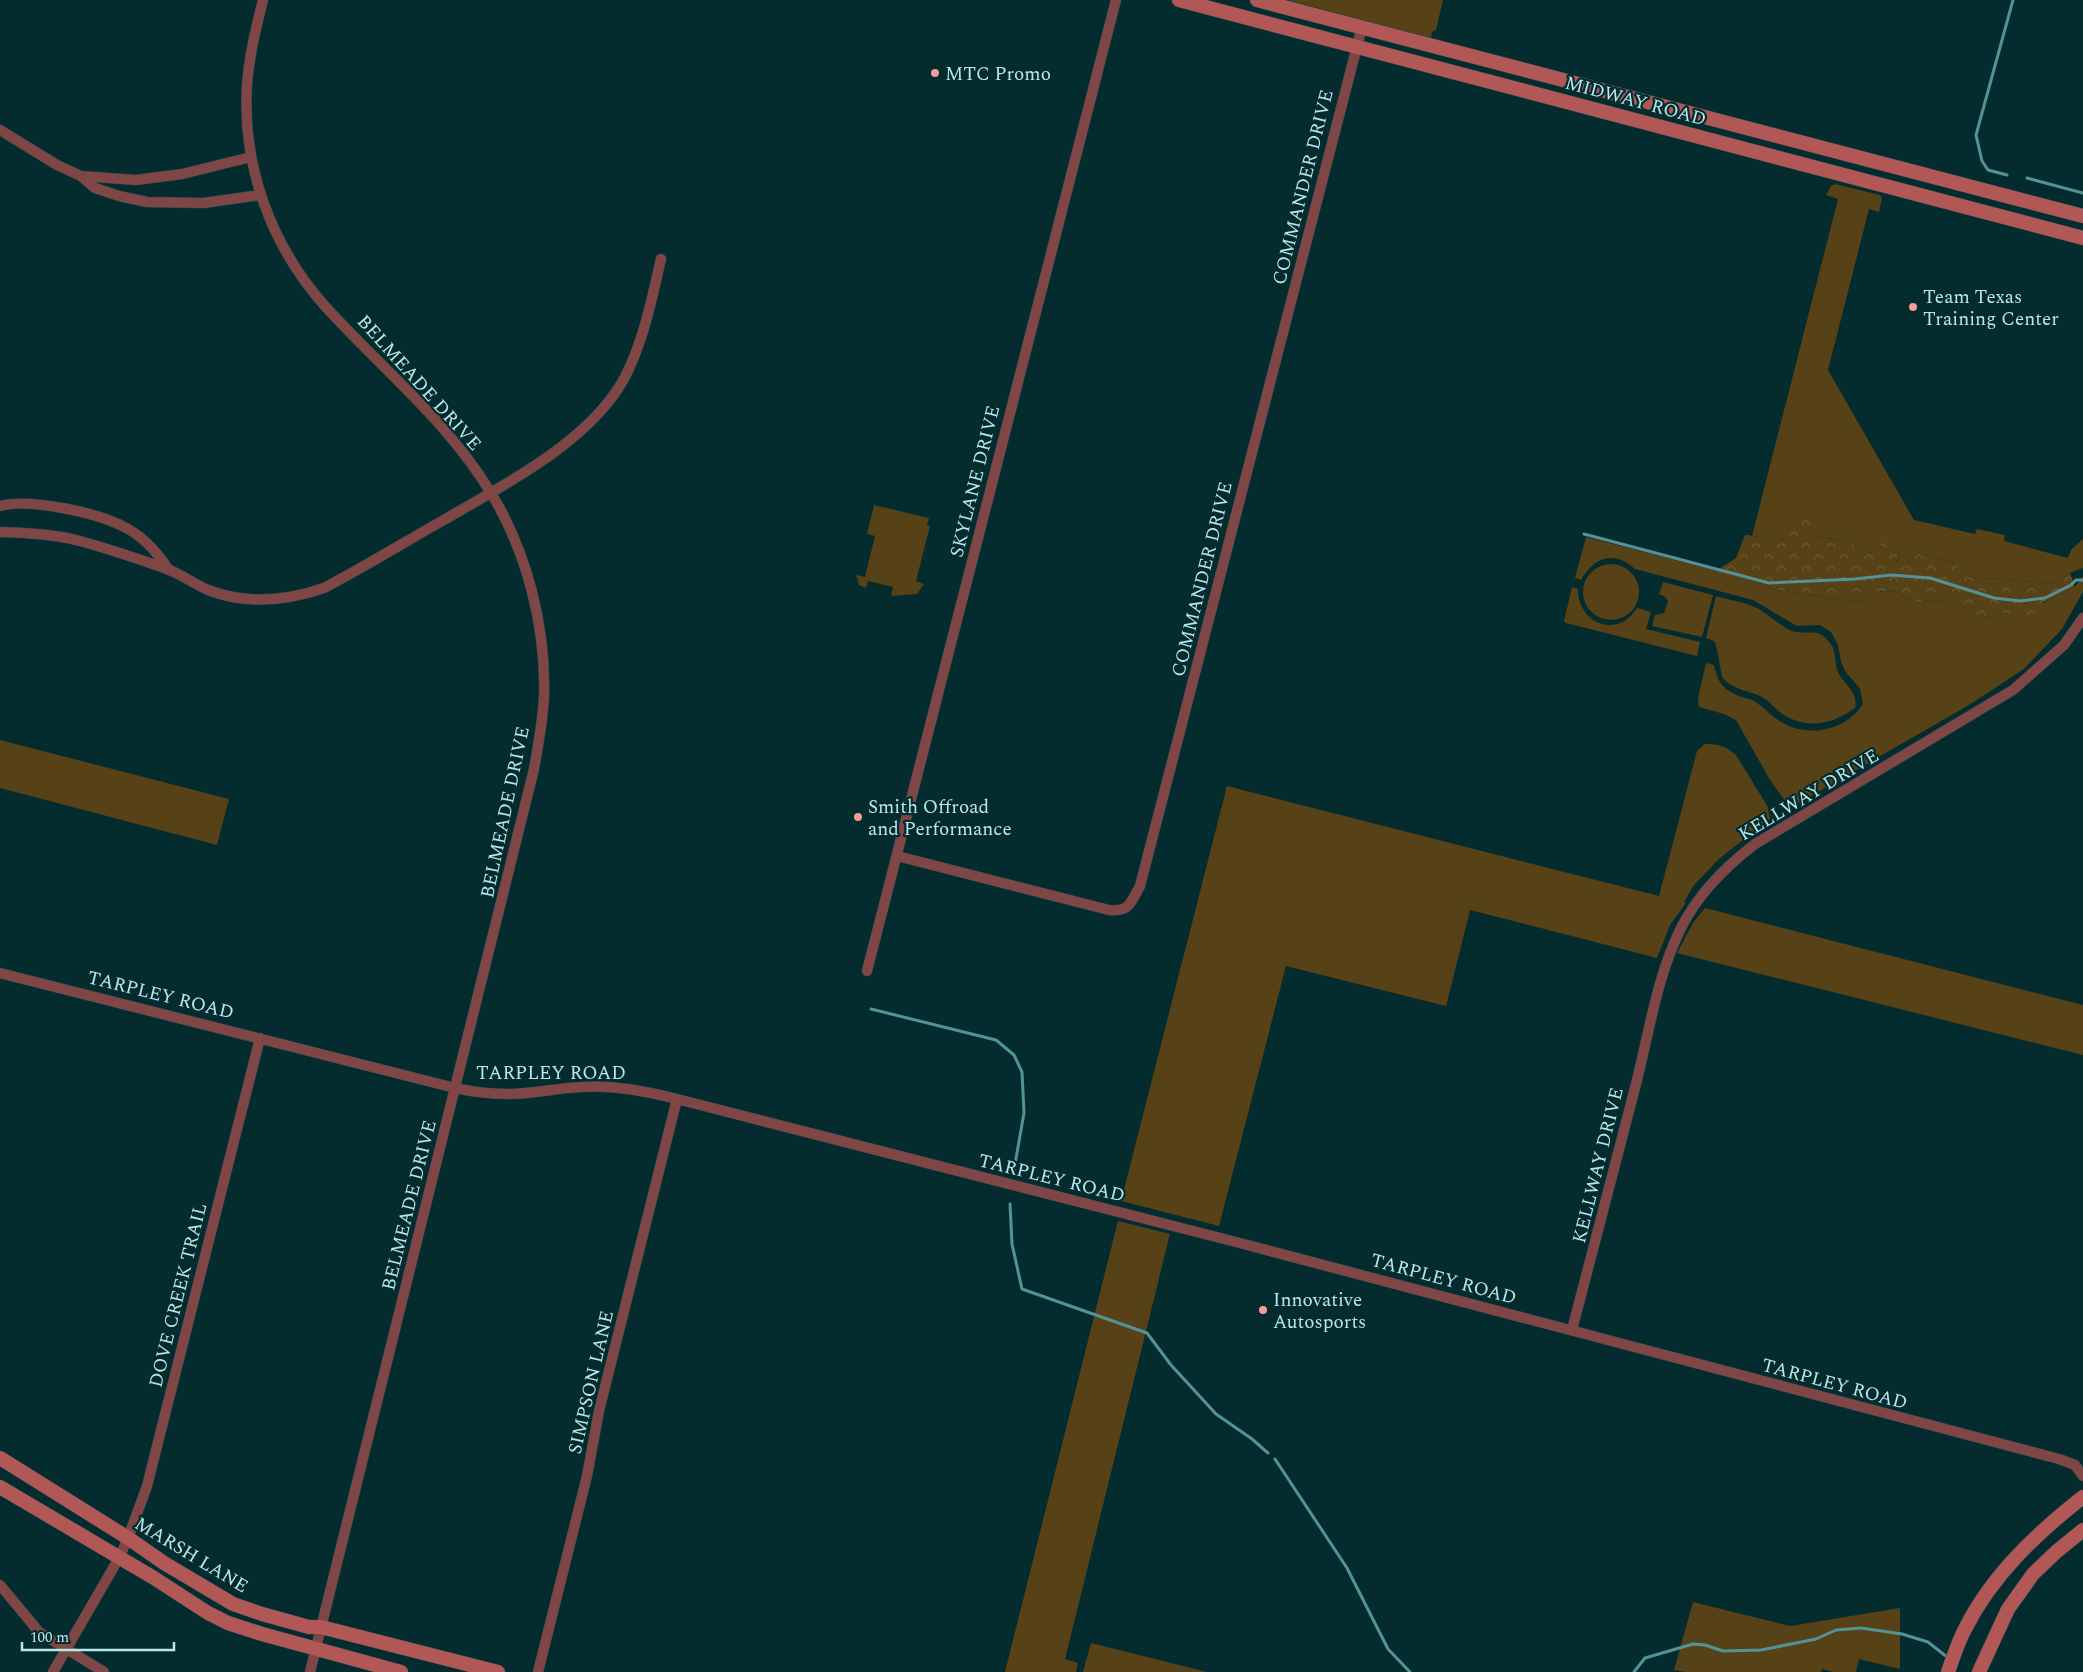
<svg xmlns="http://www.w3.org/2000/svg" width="2083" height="1672" font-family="Spectral,serif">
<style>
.grass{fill:#574116}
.forest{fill:url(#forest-crowns)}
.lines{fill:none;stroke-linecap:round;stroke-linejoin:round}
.stream{stroke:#539398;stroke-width:3}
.street-casing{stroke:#20494c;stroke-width:11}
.secondary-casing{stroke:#20494c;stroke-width:15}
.street{stroke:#7f4645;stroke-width:10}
.secondary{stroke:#b15756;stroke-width:14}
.poi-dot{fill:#f59b98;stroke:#042b2e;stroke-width:2}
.labels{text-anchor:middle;stroke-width:4.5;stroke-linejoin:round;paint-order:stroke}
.poi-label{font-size:19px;fill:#b6e8ec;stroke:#042b2e;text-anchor:start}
.street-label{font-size:19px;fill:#b6e8ec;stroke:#042b2e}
</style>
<defs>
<pattern id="forest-crowns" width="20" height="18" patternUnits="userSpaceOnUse" patternTransform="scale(1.25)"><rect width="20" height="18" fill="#574116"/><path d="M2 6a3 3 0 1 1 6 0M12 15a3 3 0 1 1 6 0" fill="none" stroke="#6d5c38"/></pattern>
</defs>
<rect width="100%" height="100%" fill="#042b2e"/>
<!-- grass -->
<path class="grass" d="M 1287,0 L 1443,0 L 1436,30 L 1432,32 L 1431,38 Z
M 1835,184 L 1880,195 L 1882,198 L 1879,212 L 1869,209 L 1828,370 L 1914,520 L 1975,534 L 1977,529 L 2005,535 L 2004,541 L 2068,558 L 2071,550 L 2083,539 L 2083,568 L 2070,573 L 2057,583 L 1981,579 L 1963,575 L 1955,563 L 1917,553 L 1906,566 L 1894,566 L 1902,547 L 1872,554 L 1845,540 L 1813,537 L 1786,540 L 1752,536 L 1838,199 L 1826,195 L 1831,186 Z
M 874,505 L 929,518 L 927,525 L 930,526 L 916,581 L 924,584 L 917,594 L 891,596 L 893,587 L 868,581 L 866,588 L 859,585 L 856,575 L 865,577 L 875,536 L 867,534 Z
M 1586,537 L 1753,580 L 1776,590 L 1863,602 L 1875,592 L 1897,591 L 1906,599 L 1918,602 L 1942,600 L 1963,605 L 1974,616 L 1983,619 L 2003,613 L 2020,616 C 2028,611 2036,605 2045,602 C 2063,594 2072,593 2083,576 L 2083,592 L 2062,629 L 2024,669 L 1969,705 L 1799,803 L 1791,804 L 1785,801 L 1770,780 L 1736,720 L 1724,714 L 1699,707 L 1698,698 L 1706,663 L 1714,665 C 1718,682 1722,689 1739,696 C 1744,698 1749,698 1754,701 C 1765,708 1774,719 1785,724 C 1812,738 1847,729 1863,704 L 1860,689 L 1845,671 L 1841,662 L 1838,645 L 1831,632 L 1820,625 L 1797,626 L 1753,600 L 1635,569 C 1614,550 1594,557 1581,580 L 1575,578 Z
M1583 592a28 28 0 1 1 56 0a28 28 0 1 1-56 0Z
M 1663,582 L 1713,595 L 1702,637 L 1652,626 L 1655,615 L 1664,613 L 1668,601 L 1664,596 L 1659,594 Z
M 1572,587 L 1578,589 C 1577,610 1597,632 1620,623 C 1628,620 1632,615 1637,608 L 1651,612 L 1646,629 L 1700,642 L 1697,656 L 1566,623 L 1564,621 Z
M 1716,596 C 1729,600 1745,602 1757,608 C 1766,613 1785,629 1792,631 C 1809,636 1818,626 1830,643 C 1837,651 1834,663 1838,672 C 1844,685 1859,692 1855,708 C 1831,725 1806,730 1781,713 C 1775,709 1770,702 1764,698 C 1751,691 1733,690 1723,678 C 1720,673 1719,650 1714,641 L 1706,638 Z
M 0,740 L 229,799 L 217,845 L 0,788 Z
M 1705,744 C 1718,744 1726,746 1736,755 L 1768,807 L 1770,819 L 1720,858 L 1694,885 L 1684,902 L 1686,903 L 1670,925 L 1657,958 L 1470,910 L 1446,1006 L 1286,966 L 1219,1226 L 1121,1201 L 1227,786 L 1659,896 L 1697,751 Z
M 1705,908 L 2083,1005 L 2083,1055 L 1677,953 L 1693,923 Z
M 1118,1221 L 1170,1234 L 1065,1659 L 1078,1663 L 1076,1672 L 1005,1672 Z
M 1693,1602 L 1790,1626 L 1900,1608 L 1900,1669 L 1859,1659 L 1856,1672 L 1833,1672 L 1822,1669 L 1821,1672 L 1685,1672 L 1674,1670 Z
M 1091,1643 L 1207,1672 L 1083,1672 Z"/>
<!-- forest -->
<path class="forest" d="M 1798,518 L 1811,520 L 1813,537 L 1845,540 L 1872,554 L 1884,540 L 1902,547 L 1894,566 L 1906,566 L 1917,553 L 1955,563 L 1963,575 L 1981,579 L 2057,583 L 2070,573 L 2075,588 L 2058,597 L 2043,602 L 2038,614 L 2020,616 L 2003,613 L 1983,619 L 1974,616 L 1963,605 L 1942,600 L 1918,602 L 1906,599 L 1897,591 L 1875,592 L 1863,602 L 1776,590 L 1753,580 L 1716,571 L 1736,558 L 1745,535 L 1786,540 Z"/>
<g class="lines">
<!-- stream -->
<path class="stream" d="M 2007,175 L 1988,170 L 1982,161 L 1976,135 L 2013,0
M 2027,178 L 2083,193
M 1584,534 L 1769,583 L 1855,579 L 1891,575 L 1930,578 L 1994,598 L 2020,601 L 2045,598 L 2071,585 L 2076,580 L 2083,580
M 871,1009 L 996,1040 L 1014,1055 L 1022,1072 L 1024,1113 L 1014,1170
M 1010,1204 L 1012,1244 L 1022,1289 L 1147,1333 L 1171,1365 L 1216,1414 L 1252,1439 L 1268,1453
M 1275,1459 L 1347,1568 L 1388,1649 L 1410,1672
M 1634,1672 L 1645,1658 L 1693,1644 L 1705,1645 L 1723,1651 L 1761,1650 L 1816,1639 L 1836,1630 L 1861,1628 L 1902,1634 L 1928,1642 L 1947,1657"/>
<!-- street casing -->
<g class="street-casing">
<path id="street" d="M 263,0 C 256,28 249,56 247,85 C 242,166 271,245 324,305 C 380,367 447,420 491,493 C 527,552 546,627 544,696 C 543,721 538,745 534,769 L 310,1672
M 0,130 L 57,165 L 81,176 L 95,188 L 119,196 L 147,202 L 204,203 L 260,195
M 81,176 L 136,180 L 182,174 L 251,157
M 0,506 C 30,498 101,513 128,529 C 146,539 158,554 169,570
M 0,532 C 26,533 54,534 80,541 C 109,549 139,559 167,569 C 181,574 194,584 208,590 C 247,605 286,601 324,588 C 364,567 403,543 442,521 C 504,485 593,440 626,375 C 644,339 652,298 661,259
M 897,856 L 1109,910 C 1130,912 1131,902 1140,886 L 1362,27
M 867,971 L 1116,0
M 0,973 L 455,1088 C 473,1092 490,1094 509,1094 C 533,1094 557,1088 582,1087 C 615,1085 645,1091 677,1099 L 1236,1242 L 2059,1459 L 2075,1465 L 2083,1476
M 1572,1330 C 1594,1248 1615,1166 1636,1084 C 1649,1033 1657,976 1681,928 C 1698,894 1725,867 1755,844 L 2013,690 L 2064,645 L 2083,618
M 0,1585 L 39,1632 L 104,1672
M 53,1672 L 119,1558 L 128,1538 L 147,1486 L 260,1038
M 538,1672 L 587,1476 L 599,1411 L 677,1099"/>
</g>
<!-- secondary casing -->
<g class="secondary-casing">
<path id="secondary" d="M 1179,0 L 2083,238
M 1257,0 L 2083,216
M 0,1458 L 128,1538 L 164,1563 L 233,1604 L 262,1614 L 309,1627 L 321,1627 L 498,1672
M 0,1487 L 154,1578 L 208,1613 L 228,1623 L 262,1634 L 401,1672
M 1948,1672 C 1953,1658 1958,1642 1965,1629 C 1992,1575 2037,1533 2083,1497
M 1979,1672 L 2008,1609 L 2033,1574 L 2056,1552 L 2083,1530"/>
</g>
<!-- street -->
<use href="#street" class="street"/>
<!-- secondary -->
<use href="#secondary" class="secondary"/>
</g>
<!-- markers -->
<g class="poi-dot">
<circle cx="935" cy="73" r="5"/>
<circle cx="1913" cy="307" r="5"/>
<circle cx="858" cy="817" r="5"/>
<circle cx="1263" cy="1310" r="5"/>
</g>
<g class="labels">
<!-- poi labels -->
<g class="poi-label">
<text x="945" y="80">MTC Promo</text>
<text x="1923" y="303">Team Texas<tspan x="1923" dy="22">Training Center</tspan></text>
<text x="868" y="813">Smith Offroad<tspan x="868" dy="22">and Performance</tspan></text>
<text x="1273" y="1306">Innovative<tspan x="1273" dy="22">Autosports</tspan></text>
</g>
<!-- street labels -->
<g class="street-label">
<text transform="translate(1636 100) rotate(15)" y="7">MIDWAY ROAD</text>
<text transform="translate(1302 187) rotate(-76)" y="7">COMMANDER DRIVE</text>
<text transform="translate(420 382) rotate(48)" y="7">BELMEADE DRIVE</text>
<text transform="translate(974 481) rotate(-76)" y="7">SKYLANE DRIVE</text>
<text transform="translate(1201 579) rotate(-76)" y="7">COMMANDER DRIVE</text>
<text transform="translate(1808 794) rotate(-31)" y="7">KELLWAY DRIVE</text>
<text transform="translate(504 812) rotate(-78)" y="7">BELMEADE DRIVE</text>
<text transform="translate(161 994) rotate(14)" y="7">TARPLEY ROAD</text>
<text x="551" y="1079">TARPLEY ROAD</text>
<text transform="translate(1597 1165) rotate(-76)" y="7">KELLWAY DRIVE</text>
<text transform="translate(1052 1177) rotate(14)" y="7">TARPLEY ROAD</text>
<text transform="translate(408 1205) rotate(-76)" y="7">BELMEADE DRIVE</text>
<text transform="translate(1444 1278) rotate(15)" y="7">TARPLEY ROAD</text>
<text transform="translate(177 1295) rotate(-76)" y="7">DOVE CREEK TRAIL</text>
<text transform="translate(590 1382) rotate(-77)" y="7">SIMPSON LANE</text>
<text transform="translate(1835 1383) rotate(15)" y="7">TARPLEY ROAD</text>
<text transform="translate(192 1554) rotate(31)" y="7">MARSH LANE</text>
</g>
</g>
<!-- scale -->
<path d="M22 1642v8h152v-8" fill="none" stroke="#b6e8ec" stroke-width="2.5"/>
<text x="30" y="1642" font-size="15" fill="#b6e8ec" stroke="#042b2e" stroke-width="4" paint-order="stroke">100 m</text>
</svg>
